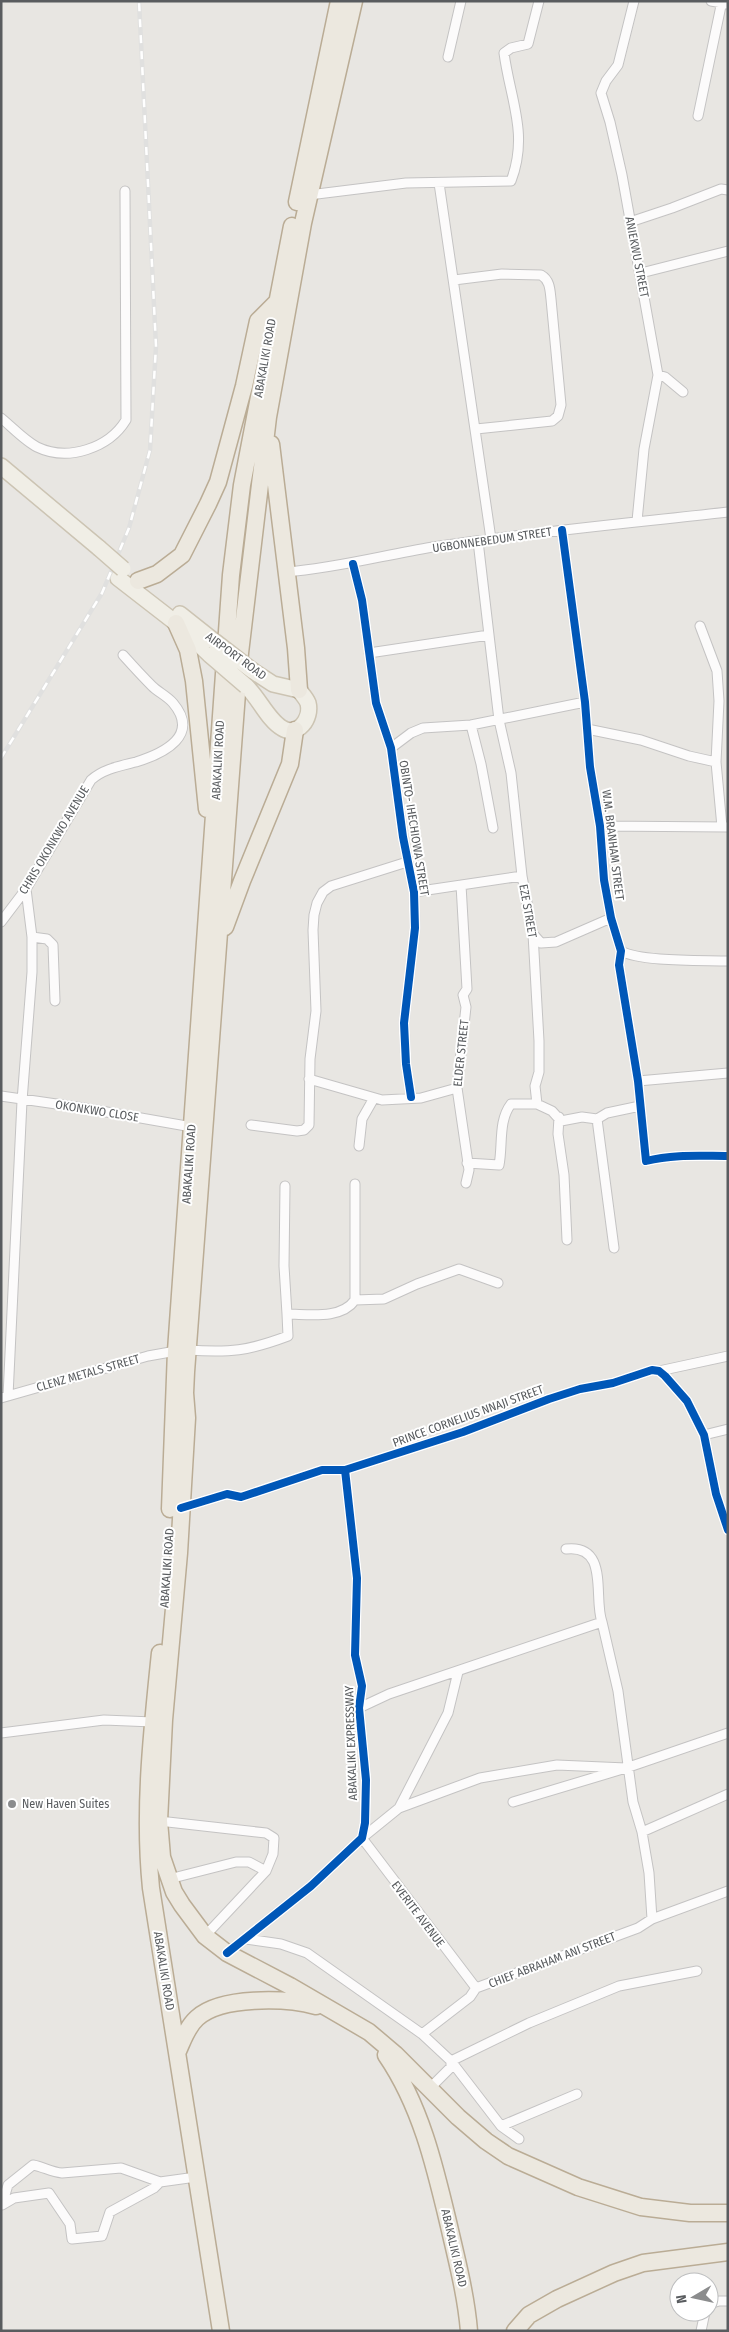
<svg xmlns="http://www.w3.org/2000/svg" width="729" height="2332" font-family="'Fira Sans Condensed',sans-serif">
<style>
.lines{fill:none;stroke-linecap:round;stroke-linejoin:round}
.street-casing{stroke:#c4c3c3;stroke-width:11}
.primary-casing{stroke:#ccc4b3;stroke-width:18}
.highway-casing{stroke:#baac95;stroke-width:19}
.street{stroke:#fcfbfb;stroke-width:9}
.primary{stroke:#f0eee6;stroke-width:15}
.highway{stroke:#ece8df;stroke-width:16}
.rail-casing{stroke:#e0e0df;stroke-width:4.5}
.rail{stroke:#fff;stroke-width:2.5;stroke-dasharray:8;stroke-linecap:butt}
.primary-bridge-casing{stroke:#ccc4b3;stroke-width:18;stroke-linecap:butt}
.primary-bridge{stroke:#f0eee6;stroke-width:15}
.cycleway-casing{stroke:#fff;stroke-width:11}
.cycleway{stroke:#0057b8;stroke-width:8}
.poi-dot{fill:#8b8c8d;stroke:#fff;stroke-width:2}
.labels{text-anchor:middle;stroke-width:4;stroke-linejoin:round;paint-order:stroke}
.street-label{font-size:12px;fill:#595c5f;stroke:#fff}
.poi-label{font-size:12px;fill:#595c5f;stroke:#fff;text-anchor:start}
</style>
<rect width="100%" height="100%" fill="#e8e6e2"/>
<g class="lines">
<!-- street casing -->
<g class="street-casing">
<path id="street" d="M 634,1 L 618,65 L 606,81 L 601,93 L 610,122 L 622,175 L 658,375 L 644,449 L 637,521
M 711,1 L 728,4
M 448,57 L 461,1
M 698,116 L 722,1
M 439,183 L 491,539
M 309,195 L 406,183 L 511,181 C 529,134 510,99 504,53 L 511,48 L 528,44 L 539,1
M 630,222 L 672,208 L 721,189 L 728,190
M 641,273 L 728,251
M 454,280 L 502,274 L 541,275 C 550,280 550,290 551,299 L 561,405 L 558,416 L 552,421 L 476,429
M 658,375 L 665,377 L 683,392
M 1,418 C 12,427 25,441 37,447 C 68,462 109,448 126,420 L 125,191
M 562,530 L 585,702 L 590,767 L 600,826 L 604,880 L 611,918 L 621,951 L 619,965 L 638,1081 L 646,1161 C 673,1154 700,1156 728,1156
M 478,541 L 489,635
M 353,564 L 362,600 L 376,703 L 391,748 L 403,837 L 414,892 L 415,928 L 404,1023 L 406,1064 L 411,1097
M 287,572 C 337,568 384,555 433,547 C 531,532 630,523 728,512
M 369,653 L 489,635 L 499,720 L 511,773 L 522,876 L 533,934 L 539,1041 L 539,1072 L 535,1086 L 537,1104
M 471,725 L 481,764 L 493,828
M 587,729 L 641,740 L 689,756 L 716,762 L 719,701 L 717,671 L 700,626
M 391,748 L 411,733 L 423,728 L 471,725 L 585,702
M 716,762 L 722,827
M 600,826 L 728,827
M 461,885 L 467,989 L 463,995 L 466,1007 L 457,1088 L 469,1170 L 466,1183
M 414,892 L 522,876
M 1,922 L 26,889 L 91,780 C 103,769 120,766 136,762 C 165,753 200,735 173,703 C 167,696 158,692 152,686 C 142,676 132,665 123,655
M 533,934 L 541,943 L 556,942 L 611,918
M 32,937 L 47,939 L 53,945 L 55,1001
M 621,951 C 641,962 702,960 728,961
M 309,1079 L 382,1100 L 421,1098 L 457,1088
M 638,1081 L 728,1073
M 1,1096 L 84,1108 L 192,1127
M 559,1117 L 558,1134 L 564,1175 L 567,1240
M 597,1119 L 614,1248
M 251,1125 L 297,1131 L 304,1130 L 309,1125 L 310,1059 L 316,1011 L 313,930 L 314,915 L 317,903 L 323,892 L 331,886 L 407,862
M 359,1146 L 362,1119 L 374,1098
M 467,1163 L 499,1165 C 503,1145 498,1121 511,1104 L 537,1104 L 552,1111 L 561,1121 L 582,1117 L 597,1119 L 607,1113 L 640,1106
M 285,1186 L 284,1266 L 287,1314
M 355,1300 L 384,1299 L 417,1284 L 459,1269 L 498,1283
M 188,1350 C 230,1353 248,1351 288,1336 L 287,1314 C 308,1314 341,1320 355,1300 L 355,1184
M 659,1371 L 728,1356
M 8,1396 L 22,1101 L 32,972 L 32,937 L 26,889
M 1,1398 L 148,1356 L 176,1351
M 704,1435 L 728,1429
M 181,1508 L 227,1494 L 241,1497 L 322,1470 L 345,1470 L 463,1432 L 549,1399 L 580,1389 L 613,1383 L 652,1370 L 659,1371 L 665,1376 L 687,1401 L 704,1435 L 716,1494 L 728,1530
M 602,1622 L 618,1691 L 633,1802 L 642,1832 L 649,1873 L 652,1919
M 458,1672 L 448,1713 L 399,1808 L 362,1838 L 476,1988
M 359,1708 L 389,1694 L 602,1622 C 593,1598 610,1544 566,1549
M 1,1733 L 104,1720 L 153,1722
M 513,1802 L 626,1768 L 728,1733
M 399,1808 L 480,1778 L 557,1765 L 626,1768
M 159,1821 L 266,1833 L 274,1838 L 273,1854 L 266,1871 L 205,1936
M 642,1832 L 728,1794
M 169,1879 L 236,1862 L 249,1862 L 266,1871
M 246,1939 L 281,1944 L 307,1953 L 422,2034
M 227,1953 L 311,1886 L 362,1838 L 365,1823 L 366,1780 L 359,1708 L 362,1686 L 355,1655 L 357,1578 L 345,1470
M 429,2089 L 451,2067 L 451,2061 L 422,2034 L 470,1997 L 476,1988 L 638,1928 L 652,1919 L 728,1891
M 501,2126 L 577,2094
M 519,2139 L 501,2126 L 451,2061 L 529,2023 L 619,1986 L 697,1971
M 160,2182 L 121,2168 L 62,2173 C 51,2172 44,2167 33,2165 L 8,2185 L 2,2205 L 14,2198 L 49,2193 L 70,2224 L 72,2239 L 102,2236 L 110,2212 L 154,2188 L 160,2182 L 196,2177
M 709,2304 L 719,2301 L 728,2301
M 701,2331 L 705,2312"/>
</g>
<!-- primary casing -->
<g class="primary-casing">
<path id="primary" d="M 1,466 L 99,548
M 118,578 L 176,623 L 210,655
M 180,614 L 214,641
M 246,686 C 259,698 268,720 282,728 C 298,738 312,718 308,703 C 306,698 302,694 299,690 L 273,684 L 253,671"/>
</g>
<!-- highway casing -->
<g class="highway-casing">
<path id="highway" d="M 354,1 L 303,223 L 268,417 L 240,653 L 186,1372 L 185,1393 L 187,1418 L 179,1553 L 164,1720 L 159,1821 L 162,1857 L 174,1892 L 182,1905 L 205,1936 L 227,1953 L 290,1986 L 369,2032 L 395,2054 L 458,2117 L 486,2141 L 508,2156 L 578,2187 L 641,2207 L 690,2213 L 728,2213
M 297,202 L 339,1
M 271,444 L 296,648 L 299,690
M 138,581 L 157,574 L 182,555 L 208,504 L 218,482 L 244,386 L 258,321 L 276,303 L 279,304
M 176,623 L 188,650 L 194,681 L 207,809
M 225,927 L 242,881 L 290,764 L 295,730
M 170,1509 L 176,1351 L 231,575 L 242,485 L 292,226
M 160,1653 C 152,1731 143,1810 151,1888 L 221,2331
M 178,2051 C 183,2040 187,2027 197,2018 C 221,1996 286,1998 316,2006
M 386,2055 C 421,2106 435,2167 449,2226 C 457,2261 466,2295 469,2331
M 515,2331 L 529,2315 L 557,2299 L 614,2273 L 643,2263 L 728,2252"/>
</g>
<!-- street -->
<use href="#street" class="street"/>
<!-- primary -->
<use href="#primary" class="primary"/>
<!-- highway -->
<use href="#highway" class="highway"/>
<!-- rail casing -->
<g class="rail-casing">
<path id="rail" d="M 1,758 L 102,593 L 129,528 L 150,450 L 156,346 L 139,1"/>
</g>
<!-- rail -->
<use href="#rail" class="rail"/>
<!-- primary-bridge casing -->
<g class="primary-bridge-casing">
<path id="primary-bridge" d="M 99,548 L 123,569
M 214,641 L 253,671
M 210,655 L 246,686"/>
</g>
<!-- primary-bridge -->
<use href="#primary-bridge" class="primary-bridge"/>
<!-- cycleway casing -->
<g class="cycleway-casing">
<path id="cycleway" d="M 562,530 L 585,702 L 590,767 L 600,826 L 604,880 L 611,918 L 621,951 L 619,965 L 638,1081 L 646,1161 C 673,1154 700,1156 728,1156
M 353,564 L 362,600 L 376,703 L 391,748 L 403,837 L 414,892 L 415,928 L 404,1023 L 406,1064 L 411,1097
M 181,1508 L 227,1494 L 241,1497 L 322,1470 L 345,1470 L 463,1432 L 549,1399 L 580,1389 L 613,1383 L 652,1370 L 659,1371 L 665,1376 L 687,1401 L 704,1435 L 716,1494 L 728,1530
M 227,1953 L 311,1886 L 362,1838 L 365,1823 L 366,1780 L 359,1708 L 362,1686 L 355,1655 L 357,1578 L 345,1470"/>
</g>
<!-- cycleway -->
<use href="#cycleway" class="cycleway"/>
</g>
<!-- markers -->
<circle class="poi-dot" cx="12" cy="1804" r="5"/>
<g class="labels">
<!-- street labels -->
<g class="street-label">
<text transform="translate(637 257) rotate(79)" y="4">ANIEKWU STREET</text>
<text transform="translate(265 358) rotate(-80)" y="4">ABAKALIKI ROAD</text>
<text transform="translate(492 540) rotate(-8)" y="4">UGBONNEBEDUM STREET</text>
<text transform="translate(236 656) rotate(36)" y="4">AIRPORT ROAD</text>
<text transform="translate(218 760) rotate(-87)" y="4">ABAKALIKI ROAD</text>
<text transform="translate(414 828) rotate(81)" y="4">OBINTO- IHECHIOWA STREET</text>
<text transform="translate(54 840) rotate(-59)" y="4">CHRIS OKONKWO AVENUE</text>
<text transform="translate(613 845) rotate(83)" y="4">W.M. BRANHAM STREET</text>
<text transform="translate(528 911) rotate(80)" y="4">EZE STREET</text>
<text transform="translate(461 1053) rotate(-84)" y="4">ELDER STREET</text>
<text transform="translate(97 1111) rotate(9)" y="4">OKONKWO CLOSE</text>
<text transform="translate(189 1164) rotate(-86)" y="4">ABAKALIKI ROAD</text>
<text transform="translate(88 1373) rotate(-16)" y="4">CLENZ METALS STREET</text>
<text transform="translate(468 1416) rotate(-20)" y="4">PRINCE CORNELIUS NNAJI STREET</text>
<text transform="translate(167 1568) rotate(-86)" y="4">ABAKALIKI ROAD</text>
<text transform="translate(351 1743) rotate(-92)" y="4">ABAKALIKI EXPRESSWAY</text>
<text transform="translate(418 1914) rotate(53)" y="4">EVERITE AVENUE</text>
<text transform="translate(552 1960) rotate(-21)" y="4">CHIEF ABRAHAM ANI STREET</text>
<text transform="translate(164 1971) rotate(81)" y="4">ABAKALIKI ROAD</text>
<text transform="translate(454 2248) rotate(77)" y="4">ABAKALIKI ROAD</text>
</g>
<!-- poi labels -->
<g class="poi-label">
<text x="22" y="1808">New Haven Suites</text>
</g>
</g>
<!-- border -->
<rect width="729" height="2332" fill="none" stroke="#595c5f" stroke-width="5"/>
<!-- north arrow -->
<g transform="translate(694 2297) rotate(261)"><circle r="24" fill="#ffffff" stroke="#bdbebf"/>
<path d="M0-4L9 19L0 12L-9 19Z" fill="#8b8c8d"/>
<text y="-8" font-size="14" font-weight="bold" text-anchor="middle" fill="#595c5f">N</text>
</g>
</svg>
